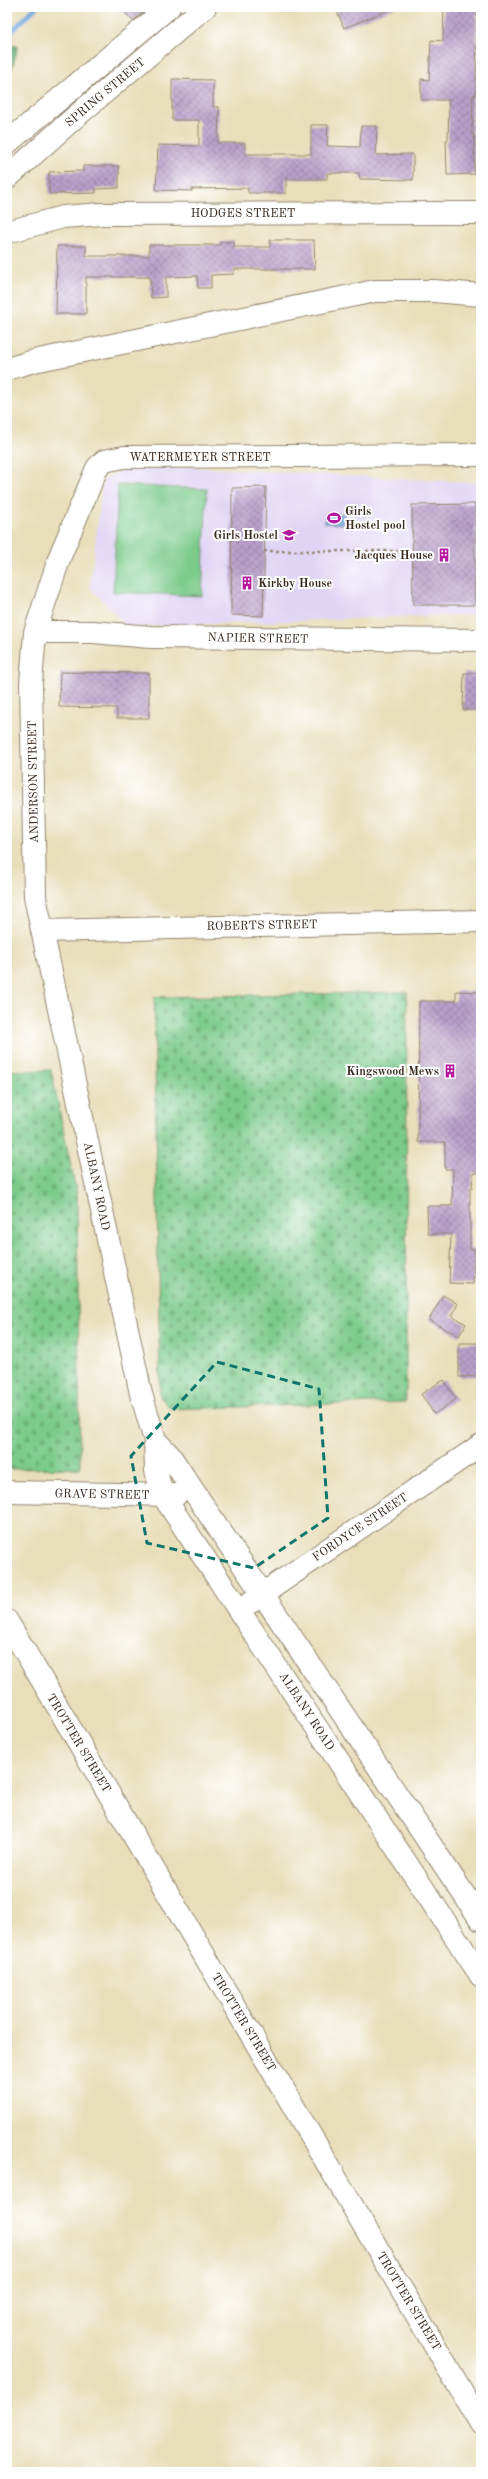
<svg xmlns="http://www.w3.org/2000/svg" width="488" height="2479" font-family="'Old Standard TT',serif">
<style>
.built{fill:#e0d4f4}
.forest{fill:url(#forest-crowns);stroke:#506c4a}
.cemetery{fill:url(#cemetery-stones);stroke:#5c7a54}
.pitch{fill:#7ccb8b;stroke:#5c7a54}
.water{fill:#6da5dc;stroke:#54687d}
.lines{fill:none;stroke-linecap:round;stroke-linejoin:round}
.stream{stroke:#6da5dc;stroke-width:5}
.building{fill:url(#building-cross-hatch)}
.minor-casing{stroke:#92846c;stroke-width:24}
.path{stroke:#92846c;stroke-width:2.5;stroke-dasharray:3 3;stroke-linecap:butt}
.minor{stroke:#fff;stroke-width:22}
.marked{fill:none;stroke:#0f766e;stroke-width:3;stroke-dasharray:8 5;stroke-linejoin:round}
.labels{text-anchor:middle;stroke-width:4;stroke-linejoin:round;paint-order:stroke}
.street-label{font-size:12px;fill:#3b2a1e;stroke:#fff}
.poi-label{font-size:12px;font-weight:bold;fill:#3b2a1e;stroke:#fff;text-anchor:end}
</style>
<defs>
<pattern id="forest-crowns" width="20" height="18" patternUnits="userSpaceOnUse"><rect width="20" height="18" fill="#65af77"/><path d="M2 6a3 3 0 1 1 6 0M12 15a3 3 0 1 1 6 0" fill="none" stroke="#548f61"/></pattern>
<pattern id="cemetery-stones" width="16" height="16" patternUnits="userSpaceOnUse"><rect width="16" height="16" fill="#7ccb8b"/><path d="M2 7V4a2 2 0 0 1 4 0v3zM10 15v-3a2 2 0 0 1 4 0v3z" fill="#6cae78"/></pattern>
<pattern id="building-cross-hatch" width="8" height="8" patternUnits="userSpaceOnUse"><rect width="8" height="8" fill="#b99fca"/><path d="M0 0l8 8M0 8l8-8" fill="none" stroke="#9882a3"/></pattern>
</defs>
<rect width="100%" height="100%" fill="#fff"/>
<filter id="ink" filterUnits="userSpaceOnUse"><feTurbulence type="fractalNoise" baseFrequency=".025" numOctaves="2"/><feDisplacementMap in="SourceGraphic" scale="8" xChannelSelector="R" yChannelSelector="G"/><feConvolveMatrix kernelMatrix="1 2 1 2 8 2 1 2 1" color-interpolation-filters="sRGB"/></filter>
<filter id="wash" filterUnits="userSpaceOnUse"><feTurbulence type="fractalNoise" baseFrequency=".012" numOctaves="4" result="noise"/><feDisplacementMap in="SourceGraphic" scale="16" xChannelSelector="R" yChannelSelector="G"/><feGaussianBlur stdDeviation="0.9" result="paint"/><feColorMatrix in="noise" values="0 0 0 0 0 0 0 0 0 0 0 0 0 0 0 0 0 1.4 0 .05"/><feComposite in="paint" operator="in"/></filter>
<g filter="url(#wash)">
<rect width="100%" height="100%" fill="#e8deb9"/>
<!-- built -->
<path class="built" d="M 133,464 L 481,483 L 481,614 L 127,627 L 90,587 L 103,480 Z"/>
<!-- forest -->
<path class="forest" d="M 11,45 L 17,46 C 18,52 9,75 7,85 L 7,48 Z"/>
<!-- cemetery -->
<path class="cemetery" d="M 407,992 L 406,1402 L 171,1409 L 160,1397 L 154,997 Z
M 51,1070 L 77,1195 L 80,1468 L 7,1469 L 7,1071 Z"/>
<!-- pitch -->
<path class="pitch" d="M 118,485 L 207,489 L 202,596 L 113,592 Z"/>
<!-- water -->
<path class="water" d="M 326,513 L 344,514 L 343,524 L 325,523 Z"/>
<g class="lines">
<!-- stream -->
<path class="stream" d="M 7,36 L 36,7"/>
</g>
<g id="blocks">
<!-- building -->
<path class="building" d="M 120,7 L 150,7 L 133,21 Z
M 335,7 L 394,7 L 394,8 L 344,28 Z
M 444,7 L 477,7 L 476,96 L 473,95 L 472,134 L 474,134 L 475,174 L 447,175 L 446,140 L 448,140 L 449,100 L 421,100 L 421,79 L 429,80 L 431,40 L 443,41 Z
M 172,79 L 213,80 L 213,107 L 219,107 L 218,143 L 245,143 L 245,154 L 311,154 L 311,125 L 328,125 L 327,146 L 360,147 L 361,126 L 377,126 L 376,155 L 413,154 L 413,180 L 360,179 L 359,173 L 327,173 L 327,179 L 286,179 L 286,193 L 248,193 L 248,188 L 192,189 L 192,191 L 156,190 L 158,145 L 199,146 L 199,120 L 172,120 Z
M 83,166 L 119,166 L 119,188 L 96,189 L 96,193 L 49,194 L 49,172 L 83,171 Z
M 270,240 L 314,240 L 315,269 L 234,269 L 234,274 L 211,275 L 211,288 L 198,288 L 197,276 L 166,277 L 166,297 L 151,298 L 150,277 L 86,277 L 86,314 L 56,314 L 57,246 L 86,246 L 86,256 L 149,256 L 149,245 L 220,245 L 220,242 L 234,241 L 234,247 L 270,247 Z
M 266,487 L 263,616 L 231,615 L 232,488 Z
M 475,504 L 475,605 L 413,605 L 412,505 Z
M 60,672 L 149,673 L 149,718 L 117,718 L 117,708 L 59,707 Z
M 464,673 L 481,673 L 481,710 L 463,710 Z
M 456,991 L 481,992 L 481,1173 L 473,1173 L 472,1188 L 470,1188 L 470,1249 L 475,1249 L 473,1284 L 449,1283 L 451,1234 L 428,1234 L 427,1206 L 452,1206 L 453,1169 L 445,1169 L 445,1142 L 418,1142 L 419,1001 L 456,1001 Z
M 443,1295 L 458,1304 L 451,1316 L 466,1324 L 459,1336 L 429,1320 Z
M 459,1343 L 480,1343 L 480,1376 L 459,1377 Z
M 444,1380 L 456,1399 L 434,1414 L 421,1394 Z"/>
</g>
</g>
<g filter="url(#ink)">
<use href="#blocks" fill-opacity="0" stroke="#92846c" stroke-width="1"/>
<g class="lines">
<!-- minor casing -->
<g class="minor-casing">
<path id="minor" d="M 7,143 L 169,7
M 7,178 L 74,118 L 205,7
M 7,232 L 63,217 L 101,214 L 481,213
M 7,369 L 34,361 L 375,291 L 434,291 L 481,295
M 481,455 L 124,457 L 104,461 L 97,468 L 60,556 L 35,632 L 31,683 L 35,897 L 141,1394 L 155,1440 L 156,1471 L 162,1494 L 481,1976
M 35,632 L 93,632 L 150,637 L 481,640
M 42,931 L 481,921
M 155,1440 L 170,1456 L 481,1920
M 7,1492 L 176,1495
M 251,1602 L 481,1445
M 7,1621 L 481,2424"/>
</g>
<!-- path -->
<path class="path" d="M 264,551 L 398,551
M 479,617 L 481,617"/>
<!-- minor -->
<use href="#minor" class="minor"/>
</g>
</g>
<!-- marked area -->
<path class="marked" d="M 217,1362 L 319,1389 L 328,1518 L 254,1568 L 147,1543 L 131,1456 Z"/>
<!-- icons -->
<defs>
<g id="stadium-bare" transform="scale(1.08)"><path d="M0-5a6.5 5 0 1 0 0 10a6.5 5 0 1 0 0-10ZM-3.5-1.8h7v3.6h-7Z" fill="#b5179e" stroke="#fff" stroke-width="2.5" paint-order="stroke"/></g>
<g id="school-bare" transform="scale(1.08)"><path d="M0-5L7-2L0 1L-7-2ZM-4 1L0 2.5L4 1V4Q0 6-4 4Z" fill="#b5179e" stroke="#fff" stroke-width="2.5" paint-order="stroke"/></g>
<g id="building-bare" transform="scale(1.08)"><path d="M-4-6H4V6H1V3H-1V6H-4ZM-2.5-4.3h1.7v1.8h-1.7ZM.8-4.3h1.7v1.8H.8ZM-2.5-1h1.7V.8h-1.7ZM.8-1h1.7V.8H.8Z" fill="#b5179e" stroke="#fff" stroke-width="2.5" paint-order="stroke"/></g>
</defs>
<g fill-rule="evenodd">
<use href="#stadium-bare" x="334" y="518"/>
<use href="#school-bare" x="289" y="535"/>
<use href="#building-bare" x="444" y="555"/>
<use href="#building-bare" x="247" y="583"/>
<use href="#building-bare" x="450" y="1071"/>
</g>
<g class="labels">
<!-- street labels -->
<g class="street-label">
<text transform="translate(105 92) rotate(-40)" y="4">SPRING STREET</text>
<text x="243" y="217">HODGES STREET</text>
<text x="200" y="461">WATERMEYER STREET</text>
<text transform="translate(258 638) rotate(1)" y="4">NAPIER STREET</text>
<text transform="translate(33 782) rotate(-91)" y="4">ANDERSON STREET</text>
<text transform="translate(262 925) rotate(-1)" y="4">ROBERTS STREET</text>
<text transform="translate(97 1186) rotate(78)" y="4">ALBANY ROAD</text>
<text transform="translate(102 1494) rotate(1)" y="4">GRAVE STREET</text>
<text transform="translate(360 1527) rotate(-34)" y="4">FORDYCE STREET</text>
<text transform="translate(307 1711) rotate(57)" y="4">ALBANY ROAD</text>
<text transform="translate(79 1743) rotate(59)" y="4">TROTTER STREET</text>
<text transform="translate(244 2022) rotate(59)" y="4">TROTTER STREET</text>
<text transform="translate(409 2301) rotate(59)" y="4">TROTTER STREET</text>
</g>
<!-- poi labels -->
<g class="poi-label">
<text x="345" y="515" text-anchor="start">Girls<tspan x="345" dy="14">Hostel pool</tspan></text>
<text x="278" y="539">Girls Hostel</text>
<text x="433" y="559">Jacques House</text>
<text x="258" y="587" text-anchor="start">Kirkby House</text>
<text x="439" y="1075">Kingswood Mews</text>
</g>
</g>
<!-- margin -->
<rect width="488" height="2479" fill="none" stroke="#fff" stroke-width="24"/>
</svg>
